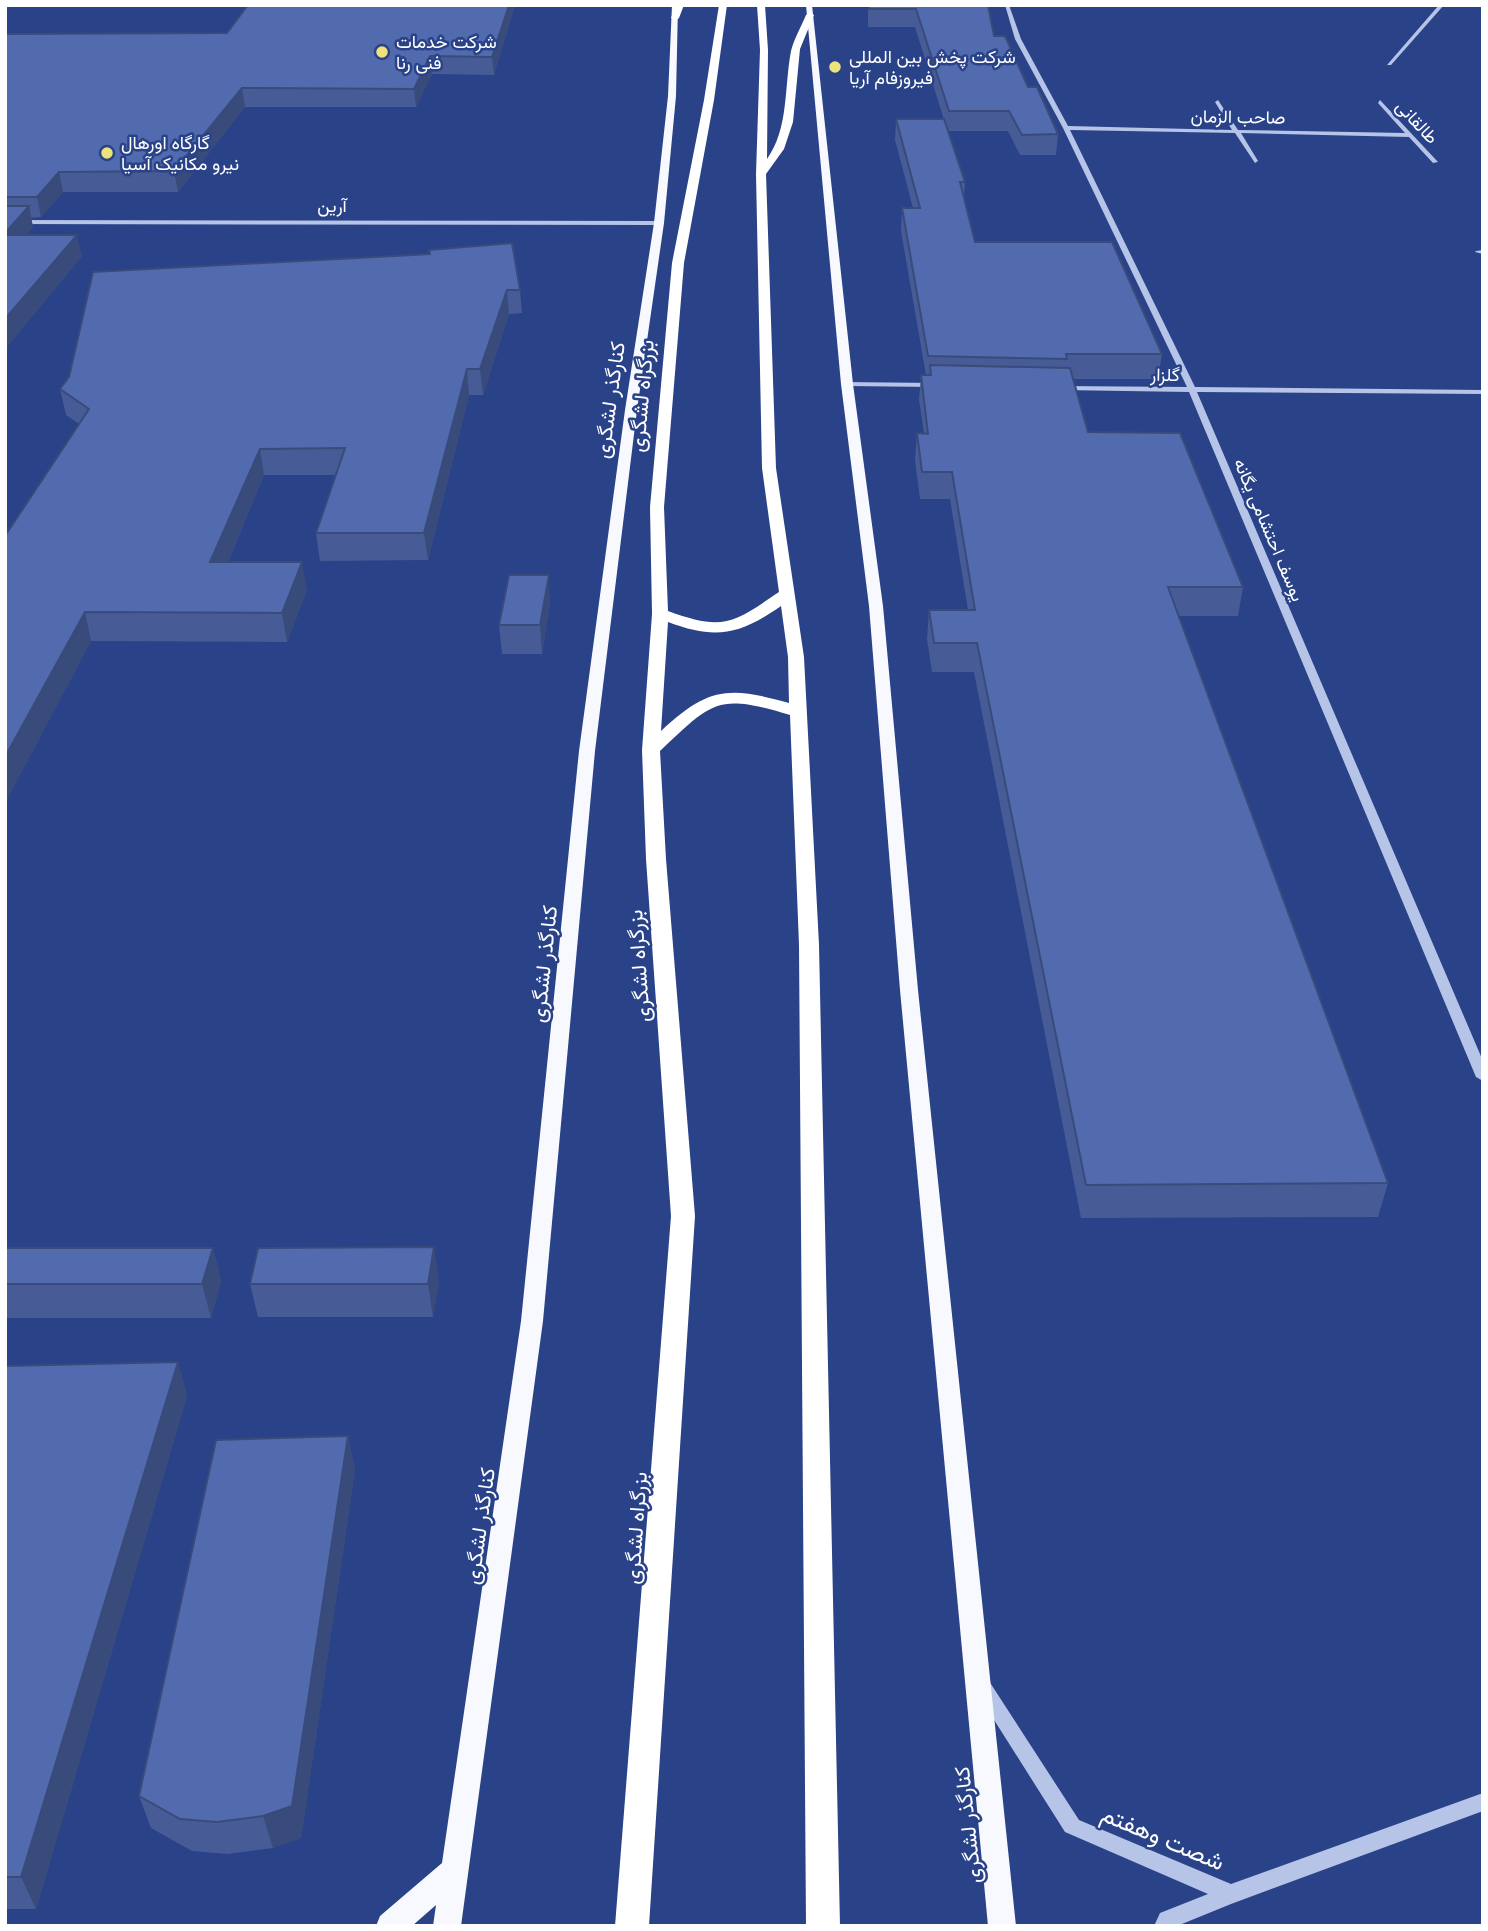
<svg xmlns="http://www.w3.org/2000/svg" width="1488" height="1931" font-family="Montserrat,Vazirmatn,sans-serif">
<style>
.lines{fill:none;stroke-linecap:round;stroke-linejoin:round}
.minor{fill:#b6c4e8;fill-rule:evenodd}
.major{fill:#f8f9fe;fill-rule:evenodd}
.highway{fill:#fff;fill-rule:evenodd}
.wall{fill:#475c96}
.shaded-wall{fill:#394b7a}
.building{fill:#526baf;stroke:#394b7a;stroke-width:2}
.poi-dot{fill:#efe27d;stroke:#294288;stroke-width:2.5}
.labels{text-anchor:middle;stroke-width:5;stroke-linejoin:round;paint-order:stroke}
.far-poi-label{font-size:18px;fill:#fff;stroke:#294288;text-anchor:start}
.far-street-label{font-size:18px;fill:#fff;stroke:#294288}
.street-label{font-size:21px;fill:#fff;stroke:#294288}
.near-street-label{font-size:24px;fill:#fff;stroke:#294288}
</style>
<rect width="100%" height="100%" fill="#294288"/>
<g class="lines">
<!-- minor -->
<path class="minor" d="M 1005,5 L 1009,5 L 1021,39 L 1068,126 L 1232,130 L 1215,102 L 1218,100 L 1238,130 L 1405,133 L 1378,103 L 1380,100 L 1438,162 L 1433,163 L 1409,137 L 1241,133 L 1258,161 L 1255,163 L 1235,133 L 1070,130 L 1195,387 L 1483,390 L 1483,394 L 1197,392 L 1483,1061 L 1483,1081 L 1476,1077 L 1189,392 L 1061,390 L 1057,388 L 1061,386 L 1187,387 L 1063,128 L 1015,39 Z
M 1439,5 L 1444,5 L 1391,65 L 1387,65 Z
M 5,220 L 659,221 L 662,223 L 659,225 L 5,224 Z
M 1483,250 L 1483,254 L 1475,252 L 1476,251 Z
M 844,382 L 934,383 L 938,385 L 934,387 L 847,386 L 844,386 Z
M 983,1679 L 989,1681 L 1079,1820 L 1231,1884 L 1483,1793 L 1483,1811 L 1231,1904 L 1177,1926 L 1154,1926 L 1160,1913 L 1208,1894 L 1065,1832 L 977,1693 L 974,1687 L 977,1681 Z"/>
<!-- major -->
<path class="major" d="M 672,5 L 678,5 L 676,96 L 664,223 L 637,410 L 595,751 L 543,1321 L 461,1926 L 433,1926 L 436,1905 L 412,1926 L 376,1926 L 380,1916 L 442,1863 L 521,1321 L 579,751 L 625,410 L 654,223 L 668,96 Z
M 806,5 L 812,5 L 853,384 L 883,606 L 918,990 L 1016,1926 L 988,1926 L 900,990 L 869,606 L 841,384 Z"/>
<!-- highway -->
<path class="highway" d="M 676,5 L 684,5 L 679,18 L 675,21 L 671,18 Z
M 719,5 L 727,5 L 714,100 L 684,263 L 664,507 L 668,611 C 723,631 732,624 779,592 L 762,468 L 756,174 L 760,50 L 757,5 L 765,5 L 768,50 L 767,159 C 789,128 784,88 791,51 C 794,39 801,27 806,15 L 810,12 L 814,15 L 800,49 L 793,122 L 784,149 L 766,174 L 776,468 L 804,657 L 819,945 L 840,1926 L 806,1926 L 799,945 L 790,715 C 717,693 713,701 660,751 L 666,859 L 695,1216 L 649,1926 L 615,1926 L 671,1216 L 646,859 L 642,750 L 652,614 L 650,507 L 672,263 L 704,100 ZM 781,606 L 788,657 L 789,703 C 729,686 708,687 661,731 L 668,622 C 716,640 739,635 781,606 Z"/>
</g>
<!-- wall -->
<path class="wall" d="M 248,5 L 515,5 L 494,75 L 432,74 L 416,107 L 245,107 L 178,192 L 63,192 L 41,217 L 31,218 L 33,227 L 26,235 L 82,256 L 5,349 L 5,34 L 227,33 Z
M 868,5 L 988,5 L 994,36 L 1058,134 L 1056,155 L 1020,155 L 1008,131 L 948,131 L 965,182 L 964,198 L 975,242 L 1162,354 L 1158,379 L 1073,379 L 1088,432 L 1243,587 L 1238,616 L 1178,616 L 1388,1183 L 1378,1217 L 1081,1218 L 974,672 L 932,672 L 927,639 L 929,610 L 968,610 L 950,499 L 920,499 L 915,460 L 917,433 L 924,433 L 919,400 L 921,375 L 926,375 L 901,231 L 902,208 L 913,208 L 895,140 L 896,119 L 945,123 L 915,27 L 868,27 Z
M 93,272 L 520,290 L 522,313 L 509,314 L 483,395 L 469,395 L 428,560 L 320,561 L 316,533 L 336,475 L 264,475 L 228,562 L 307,590 L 287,642 L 91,641 L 5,803 L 5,536 L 79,424 L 66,415 L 60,389 L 69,377 Z
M 550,603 L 542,654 L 502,654 L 499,625 Z
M 5,1248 L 213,1248 L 221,1281 L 211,1318 L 5,1318 Z
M 439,1281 L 433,1317 L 258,1317 L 250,1284 Z
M 178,1362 L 187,1396 L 36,1909 L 5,1909 L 5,1366 Z
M 348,1436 L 355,1470 L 301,1838 L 273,1848 L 228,1854 L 192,1851 L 151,1828 L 139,1796 Z"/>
<!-- shaded-wall -->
<path class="shaded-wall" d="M 509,5 L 515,5 L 494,75 L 492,57 Z
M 430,56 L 432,74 L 416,107 L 414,89 Z
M 242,88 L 245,107 L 178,192 L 174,171 Z
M 59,172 L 63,192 L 41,217 L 37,197 Z
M 29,206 L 33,227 L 9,256 L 5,242 L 5,233 Z
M 77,235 L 82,256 L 5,349 L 5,319 Z
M 507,290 L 509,314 L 483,395 L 480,369 Z
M 467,369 L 469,395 L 428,560 L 424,533 Z
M 260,449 L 264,475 L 216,590 L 210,562 Z
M 302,562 L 307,590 L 287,642 L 282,613 Z
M 549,575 L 550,603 L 542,654 L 540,625 Z
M 85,612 L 91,641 L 5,803 L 5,757 Z
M 434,1247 L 439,1281 L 433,1317 L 428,1284 Z
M 213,1248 L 221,1281 L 211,1318 L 202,1284 Z
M 178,1362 L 187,1396 L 36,1909 L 21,1877 Z
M 348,1436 L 355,1470 L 301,1838 L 273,1848 L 263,1816 Z"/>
<!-- building -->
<path class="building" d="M 248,5 L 509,5 L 492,57 L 430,56 L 414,89 L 242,88 L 174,171 L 59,172 L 37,197 L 5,197 L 5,34 L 227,33 Z
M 869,5 L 988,5 L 994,36 L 1005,36 L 1028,87 L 1037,87 L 1058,134 L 1022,135 L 1009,111 L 949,111 L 916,9 L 869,9 Z
M 896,119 L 944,119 L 965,182 L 960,182 L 975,242 L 1112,242 L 1162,354 L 1066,354 L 1067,359 L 928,356 L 902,208 L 920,208 Z
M 5,206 L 29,206 L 5,233 Z
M 5,235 L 77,235 L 5,319 Z
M 512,243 L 520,290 L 507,290 L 480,369 L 467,369 L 424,533 L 316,533 L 345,448 L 260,449 L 210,562 L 302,562 L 282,613 L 85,612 L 5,757 L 5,536 L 89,409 L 60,389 L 69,377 L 93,272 L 430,254 L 429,250 Z
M 930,365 L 1070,368 L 1088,432 L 1180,433 L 1243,587 L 1168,587 L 1388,1183 L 1086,1185 L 977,643 L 934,643 L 929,610 L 975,610 L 952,472 L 922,472 L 917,433 L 928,434 L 921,375 L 931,375 Z
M 509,575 L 549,575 L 540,625 L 499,625 Z
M 434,1247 L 428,1284 L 250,1284 L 258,1248 Z
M 5,1248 L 213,1248 L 202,1284 L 5,1284 Z
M 178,1362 L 21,1877 L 5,1877 L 5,1366 Z
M 348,1436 L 292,1806 L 263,1816 L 217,1822 L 180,1819 L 139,1796 L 216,1440 Z"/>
<!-- markers -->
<g class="poi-dot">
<circle cx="382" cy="52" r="7"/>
<circle cx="835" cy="67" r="7"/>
<circle cx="107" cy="153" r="7"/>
</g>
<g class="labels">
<!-- far-poi labels -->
<g class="far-poi-label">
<text x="396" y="48">شرکت خدمات<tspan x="396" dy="21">فنی رنا</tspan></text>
<text x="849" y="63">شرکت پخش بین المللی<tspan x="849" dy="21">فیروزفام آریا</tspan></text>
<text x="121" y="149">گارگاه اورهال<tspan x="121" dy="21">نیرو مکانیک آسیا</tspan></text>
</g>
<!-- far-street labels -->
<g class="far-street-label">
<text transform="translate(1238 117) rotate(1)" y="6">صاحب الزمان</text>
<text transform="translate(1417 122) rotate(47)" y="6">طالقانی</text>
<text x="332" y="212">آرین</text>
<text transform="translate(1165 375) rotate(1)" y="6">گلزار</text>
<text transform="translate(1269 530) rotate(67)" y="6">یوسف احتشامی یگانه</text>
</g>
<!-- street labels -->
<g class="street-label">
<text transform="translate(642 396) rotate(-85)" y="7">بزرگراه لشگری</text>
<text transform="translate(610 400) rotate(-82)" y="7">کنارگذر لشگری</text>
<text transform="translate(544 964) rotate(-84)" y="7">کنارگذر لشگری</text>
<text transform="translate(639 966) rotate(-94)" y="7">بزرگراه لشگری</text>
<text transform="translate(480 1526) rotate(-82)" y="7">کنارگذر لشگری</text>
<text transform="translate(636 1528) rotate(-86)" y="7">بزرگراه لشگری</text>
<text transform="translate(968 1825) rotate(-96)" y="7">کنارگذر لشگری</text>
</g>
<!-- near-street labels -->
<g class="near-street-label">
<text transform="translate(1163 1838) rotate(23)" y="8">شصت وهفتم</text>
</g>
</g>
<!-- border -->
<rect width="1488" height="1931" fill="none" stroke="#ffffff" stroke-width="14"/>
</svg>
